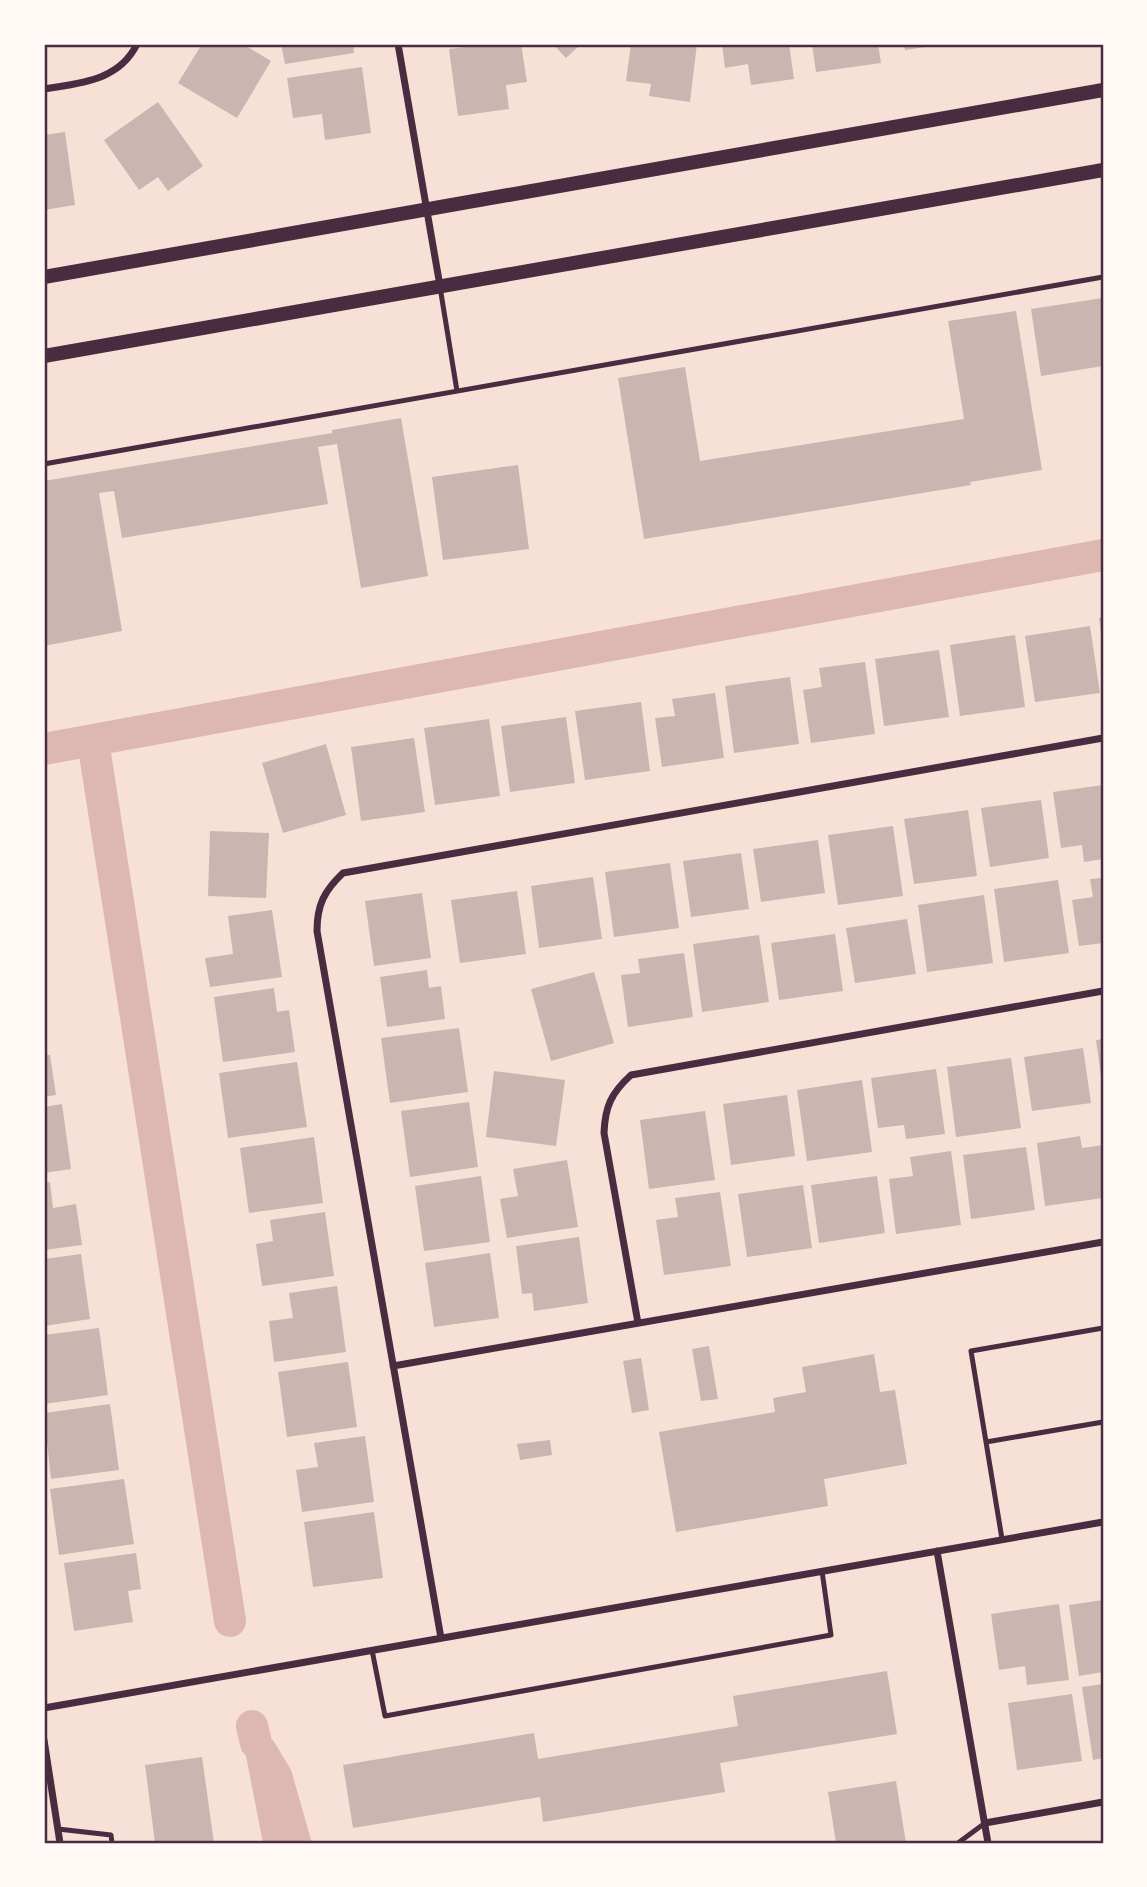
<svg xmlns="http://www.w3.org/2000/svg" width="1147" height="1887" font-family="'Asap Condensed',sans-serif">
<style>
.water{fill:#dcb8b0}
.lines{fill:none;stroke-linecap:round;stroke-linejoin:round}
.canal{stroke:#dcb8b0;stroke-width:32}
.building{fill:#ccb4b1}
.service{stroke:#4a2c40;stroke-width:5}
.minor{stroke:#4a2c40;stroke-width:7}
.secondary{stroke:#4a2c40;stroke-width:14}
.neatline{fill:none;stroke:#4a2c40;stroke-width:2.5}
</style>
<rect width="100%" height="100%" fill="#f7e1d7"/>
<!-- water -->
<path class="water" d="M 273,1740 L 291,1770 L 312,1843 L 263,1843 L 246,1756 L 256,1743 Z"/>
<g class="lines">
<!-- canal -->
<path class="canal" d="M 93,741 L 230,1621
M 44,749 L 1103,555
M 252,1726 L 256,1743"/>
</g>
<!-- building -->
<path class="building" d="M 202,44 L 243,44 L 271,61 L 237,118 L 178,83 Z
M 281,44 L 353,44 L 354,53 L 285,64 Z
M 488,44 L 521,44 L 527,82 L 506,85 L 509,109 L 458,116 L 449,49 Z
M 553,44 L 581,44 L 566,58 Z
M 631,44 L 697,44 L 690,102 L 649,96 L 651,84 L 626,81 Z
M 722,44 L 789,44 L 794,79 L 751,85 L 748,64 L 725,68 Z
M 812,44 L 878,44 L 881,63 L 816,72 Z
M 904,44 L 938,44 L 939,45 L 905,50 Z
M 362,67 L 371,133 L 325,140 L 322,114 L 293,118 L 287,78 Z
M 158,102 L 203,166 L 168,191 L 158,177 L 139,190 L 104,140 Z
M 65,132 L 75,205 L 44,210 L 44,135 Z
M 1103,298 L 1103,366 L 1041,376 L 1031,309 Z
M 1016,311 L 1042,470 L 970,482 L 971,485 L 644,539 L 618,378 L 685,367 L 700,461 L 964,419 L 948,321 Z
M 401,418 L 428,576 L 361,588 L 337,444 L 318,447 L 328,504 L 122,538 L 114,491 L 99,493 L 122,631 L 44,646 L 44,481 L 332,433 L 332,430 Z
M 518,465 L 529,549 L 443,560 L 432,477 Z
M 1103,617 L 1103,639 L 1102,639 L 1099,618 Z
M 1090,626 L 1100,693 L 1035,702 L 1025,636 Z
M 1015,635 L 1025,707 L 960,716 L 950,645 Z
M 939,650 L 949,717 L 884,726 L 875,659 Z
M 865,662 L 875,734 L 811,743 L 803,690 L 822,687 L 819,668 Z
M 790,677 L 799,744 L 734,753 L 725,686 Z
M 715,693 L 724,758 L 662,767 L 655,718 L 675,716 L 672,699 Z
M 641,702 L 650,771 L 585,780 L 575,711 Z
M 566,717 L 575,783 L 510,792 L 501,726 Z
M 489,719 L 500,796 L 435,805 L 424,728 Z
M 414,738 L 425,812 L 361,821 L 351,747 Z
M 326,744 L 346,815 L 283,833 L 262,763 Z
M 1103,785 L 1103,859 L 1084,862 L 1082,845 L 1061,848 L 1053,792 Z
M 1041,800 L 1049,858 L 990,867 L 981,808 Z
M 968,810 L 977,876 L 914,884 L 904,819 Z
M 893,826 L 903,896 L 838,905 L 828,835 Z
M 210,831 L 269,833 L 266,898 L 208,896 Z
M 818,840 L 825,893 L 761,902 L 753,849 Z
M 741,853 L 749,909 L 691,917 L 683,861 Z
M 670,863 L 679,928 L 614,937 L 605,872 Z
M 593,877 L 602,939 L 539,948 L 531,886 Z
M 1103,878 L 1103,943 L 1079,946 L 1072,900 L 1093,897 L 1090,879 Z
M 1058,880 L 1069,953 L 1004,962 L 994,889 Z
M 517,891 L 526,954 L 460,963 L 451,900 Z
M 422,893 L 431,958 L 374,966 L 365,901 Z
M 984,895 L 993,963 L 927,972 L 918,905 Z
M 272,910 L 282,977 L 210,987 L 205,958 L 233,954 L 228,916 Z
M 907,919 L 916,974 L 855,983 L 846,928 Z
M 835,934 L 843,991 L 779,1000 L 771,943 Z
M 759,935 L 769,1002 L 702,1012 L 693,944 Z
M 684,953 L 693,1017 L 628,1027 L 621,975 L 640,973 L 638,959 Z
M 427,970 L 429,988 L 441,986 L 445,1019 L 387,1027 L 380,977 Z
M 594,972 L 614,1043 L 551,1061 L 531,989 Z
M 274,988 L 277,1012 L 289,1010 L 295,1052 L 223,1062 L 214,997 Z
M 459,1028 L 468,1092 L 390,1103 L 381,1038 Z
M 1103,1039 L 1103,1083 L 1102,1084 L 1096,1040 Z
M 1083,1048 L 1091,1103 L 1032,1111 L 1024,1057 Z
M 44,1055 L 50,1055 L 56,1095 L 44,1097 Z
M 1011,1058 L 1021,1128 L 956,1137 L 947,1067 Z
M 297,1062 L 307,1127 L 228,1138 L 219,1073 Z
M 936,1069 L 945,1134 L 906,1139 L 904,1125 L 878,1128 L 871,1078 Z
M 494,1071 L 565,1080 L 556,1146 L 486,1137 Z
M 862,1080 L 872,1152 L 807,1161 L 797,1090 Z
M 787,1095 L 795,1156 L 731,1165 L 723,1104 Z
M 469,1102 L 478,1167 L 410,1177 L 401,1111 Z
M 62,1104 L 71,1169 L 44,1173 L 44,1107 Z
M 705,1111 L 715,1180 L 649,1189 L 640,1120 Z
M 1080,1136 L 1082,1148 L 1103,1145 L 1103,1198 L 1045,1206 L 1037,1143 Z
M 314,1137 L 323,1203 L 249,1213 L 240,1148 Z
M 1026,1147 L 1035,1210 L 971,1219 L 963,1155 Z
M 951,1151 L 961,1225 L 896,1234 L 889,1179 L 913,1176 L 910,1157 Z
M 567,1160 L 578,1227 L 507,1238 L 500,1199 L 518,1196 L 513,1169 Z
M 481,1176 L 490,1242 L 424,1251 L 415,1186 Z
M 877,1176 L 885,1233 L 819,1243 L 811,1185 Z
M 50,1182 L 53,1208 L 76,1204 L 82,1245 L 44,1250 L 44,1183 Z
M 803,1185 L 812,1248 L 747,1257 L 738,1194 Z
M 720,1192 L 731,1266 L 664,1275 L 656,1220 L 678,1217 L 675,1198 Z
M 325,1212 L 334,1276 L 262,1286 L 256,1244 L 273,1241 L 270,1220 Z
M 579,1237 L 588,1303 L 534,1311 L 532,1293 L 522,1294 L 516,1246 Z
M 490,1253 L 499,1318 L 434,1327 L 425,1263 Z
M 81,1254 L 90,1319 L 44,1326 L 44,1259 Z
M 337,1286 L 346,1352 L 274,1362 L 269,1321 L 293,1318 L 289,1293 Z
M 99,1328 L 108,1395 L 44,1404 L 44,1335 Z
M 709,1346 L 718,1399 L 701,1401 L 692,1349 Z
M 874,1354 L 880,1392 L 895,1390 L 907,1464 L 824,1479 L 828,1506 L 676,1532 L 659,1432 L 775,1412 L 773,1398 L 806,1392 L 802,1367 Z
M 641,1358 L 649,1410 L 632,1413 L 623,1361 Z
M 348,1362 L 357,1427 L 287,1437 L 278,1372 Z
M 110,1404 L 119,1470 L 51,1479 L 44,1413 Z
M 365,1436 L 374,1502 L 302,1512 L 296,1470 L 318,1467 L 314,1443 Z
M 550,1440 L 552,1455 L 520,1460 L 517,1444 Z
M 124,1479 L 134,1544 L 59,1555 L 50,1489 Z
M 374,1512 L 383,1578 L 313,1587 L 304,1522 Z
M 136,1553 L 141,1589 L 128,1591 L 133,1622 L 74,1631 L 64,1563 Z
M 1103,1600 L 1103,1672 L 1079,1676 L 1069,1605 Z
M 1059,1604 L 1069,1680 L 1027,1685 L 1025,1666 L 999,1670 L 991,1614 Z
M 887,1671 L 897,1734 L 720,1763 L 725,1792 L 543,1822 L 540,1797 L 353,1828 L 343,1765 L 534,1733 L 538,1759 L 738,1726 L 733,1696 Z
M 1103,1684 L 1103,1758 L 1093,1760 L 1082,1687 Z
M 1072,1694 L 1082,1761 L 1017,1770 L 1008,1703 Z
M 202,1757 L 214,1843 L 155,1843 L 145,1765 Z
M 896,1781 L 906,1843 L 836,1843 L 828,1792 Z"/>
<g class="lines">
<!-- service -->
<path class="service" d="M 440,287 L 457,391
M 44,464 L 1103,277
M 986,1442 L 1103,1422
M 1002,1539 L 971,1351 L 1103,1328
M 372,1650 L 385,1716 L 831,1635 L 822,1571
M 58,1829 L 111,1835 L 112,1843
M 958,1843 L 985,1823"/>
<!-- minor -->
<path class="minor" d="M 398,44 L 440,286
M 44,89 C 80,83 119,81 137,44
M 638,1323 L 604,1133 C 605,1107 611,1093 631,1075 L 1103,991
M 393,1366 L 1103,1242
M 937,1551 L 988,1843
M 441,1638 L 317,931 C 317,905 324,891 343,873 L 1103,738
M 44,1708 L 1103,1522
M 44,1740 L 60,1843
M 985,1823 L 1103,1802"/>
<!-- secondary -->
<path class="secondary" d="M 44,277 L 1103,90
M 44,356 L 1103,170"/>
</g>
<!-- border -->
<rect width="1147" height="1887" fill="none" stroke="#fffaf5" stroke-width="91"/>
<rect x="46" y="46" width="1056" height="1796" class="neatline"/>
</svg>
